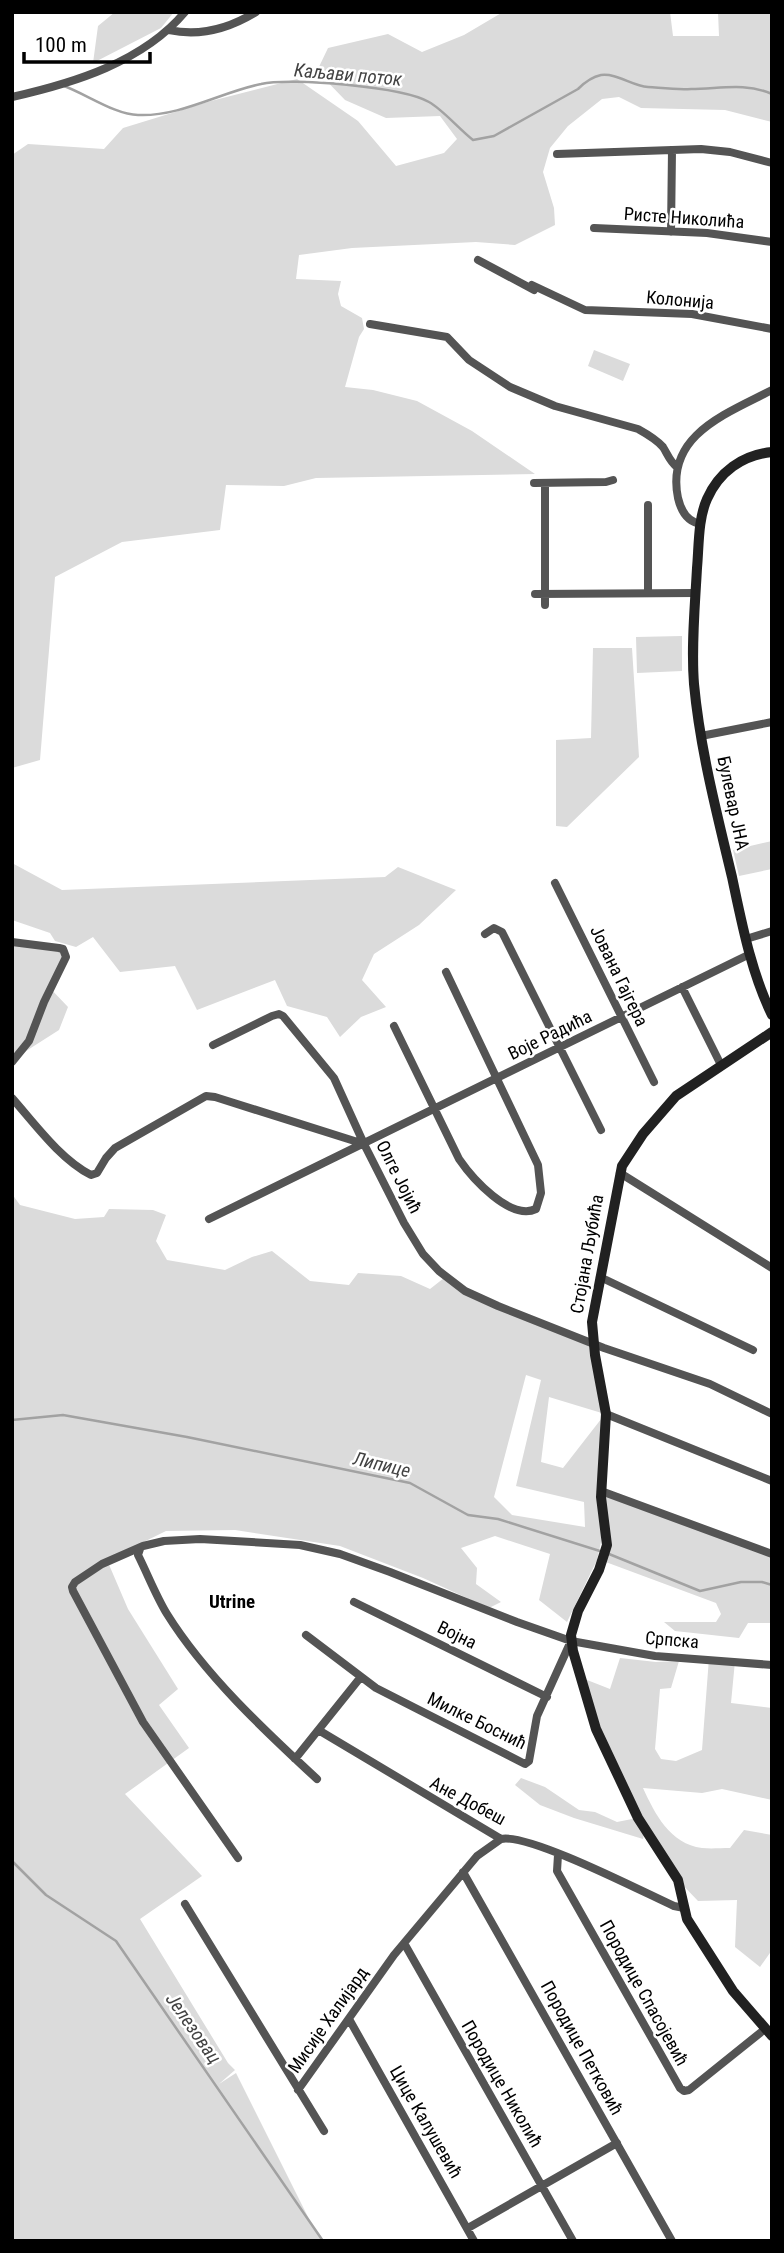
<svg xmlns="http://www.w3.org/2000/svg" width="784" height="2253" font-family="'Roboto Condensed',sans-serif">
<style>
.green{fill:#dbdbdb;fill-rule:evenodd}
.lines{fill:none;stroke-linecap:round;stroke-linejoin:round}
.stream{stroke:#a2a2a2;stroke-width:2.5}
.street{stroke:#545454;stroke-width:8}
.secondary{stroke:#212121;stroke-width:10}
.labels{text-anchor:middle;stroke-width:5;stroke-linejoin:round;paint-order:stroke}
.street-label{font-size:18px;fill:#000;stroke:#fff}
.water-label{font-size:19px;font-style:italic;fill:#434343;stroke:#fff}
.neighbourhood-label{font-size:19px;font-weight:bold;fill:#000;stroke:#fff}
</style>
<rect width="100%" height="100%" fill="#fff"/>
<!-- green -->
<path class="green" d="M 115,12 L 174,12 L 161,28 L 93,63 L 98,26 Z
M 503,12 L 670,12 L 673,36 L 719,36 L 718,12 L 772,12 L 772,122 L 725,110 L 641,108 L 619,97 L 602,99 L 568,126 L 550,148 L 543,172 L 554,208 L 555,225 L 515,245 L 476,242 L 352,248 L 299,255 L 296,279 L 341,281 L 338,294 L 341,306 L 362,318 L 364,329 L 359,337 L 345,387 L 373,390 L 417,401 L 472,431 L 535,474 L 316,478 L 284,486 L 226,485 L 220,530 L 122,542 L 55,577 L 40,760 L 12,768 L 12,155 L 28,144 L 104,149 L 123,128 L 211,101 L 297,79 L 358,121 L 396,166 L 444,153 L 457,139 L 440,116 L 386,118 L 345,100 L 317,71 L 328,48 L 388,34 L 422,52 L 464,35 Z
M 594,350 L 630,364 L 623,381 L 588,366 Z
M 682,636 L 682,671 L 637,673 L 636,637 Z
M 593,648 L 632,648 L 639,757 L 567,827 L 556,826 L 556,740 L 591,738 Z
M 772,841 L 772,869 L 739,876 L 733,850 Z
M 12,863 L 62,890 L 385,877 L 398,867 L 456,890 L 419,925 L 374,954 L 362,980 L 386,1007 L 361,1017 L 340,1037 L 327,1017 L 287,1006 L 275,980 L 197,1010 L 175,966 L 120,972 L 93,937 L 76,947 L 55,941 L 50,933 L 12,920 Z
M 12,943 L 60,951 L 64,958 L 48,986 L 68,1007 L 59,1030 L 12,1060 Z
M 12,1194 L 20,1205 L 75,1219 L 104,1217 L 109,1209 L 153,1210 L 166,1215 L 156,1241 L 167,1260 L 225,1270 L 252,1257 L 272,1251 L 310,1281 L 349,1285 L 358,1273 L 401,1276 L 430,1289 L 444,1278 L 483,1300 L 593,1344 L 606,1414 L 601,1491 L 772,1554 L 772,1623 L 748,1623 L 739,1638 L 675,1631 L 664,1622 L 716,1622 L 721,1614 L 716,1603 L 603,1561 L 607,1543 L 601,1509 L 601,1542 L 597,1560 L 567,1622 L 539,1600 L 550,1554 L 495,1536 L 461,1548 L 477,1568 L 476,1584 L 501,1602 L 489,1608 L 423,1578 L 340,1546 L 235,1530 L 166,1531 L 107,1560 L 128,1609 L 178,1689 L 159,1705 L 189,1748 L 125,1794 L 202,1876 L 140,1919 L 228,2063 L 235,2070 L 219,2084 L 236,2073 L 311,2223 L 324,2241 L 12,2241 ZM 526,1375 L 541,1380 L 516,1486 L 584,1502 L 585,1527 L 512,1515 L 494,1497 ZM 549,1397 L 605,1414 L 563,1468 L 541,1462 Z
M 620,1658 L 656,1662 L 679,1661 L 671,1688 L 660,1689 L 655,1749 L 661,1759 L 676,1761 L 702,1750 L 709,1658 L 735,1661 L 731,1703 L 772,1708 L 772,1800 L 722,1789 L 702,1793 L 643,1788 C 655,1814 670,1844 702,1848 C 711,1849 721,1848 730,1848 L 744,1830 L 772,1835 L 772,1950 L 760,1967 L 735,1947 L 737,1900 L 698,1901 L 678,1880 L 645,1830 L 643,1839 L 574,1818 L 540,1805 L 515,1785 L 521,1778 L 545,1787 L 579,1810 L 595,1812 L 617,1822 L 637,1818 L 616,1773 L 582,1678 L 610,1689 Z"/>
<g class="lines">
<!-- stream -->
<path class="stream" d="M 64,86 C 86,94 116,115 138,115 C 180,117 221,92 261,84 C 291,77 403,87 429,102 C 442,109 459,129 473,140 L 494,136 L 578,89 C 584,83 591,77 601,75 C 617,73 632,86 648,87 C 662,88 677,90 691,89 C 719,89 745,82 772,94
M 12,1420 L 63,1415 L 187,1437 L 410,1483 L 468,1515 L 498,1519 L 603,1552
M 609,1554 L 700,1591 L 741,1582 L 762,1582 L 772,1585
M 12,1861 L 46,1895 L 116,1941 L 323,2241"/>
<!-- street -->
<path class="street" d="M 169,30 C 201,37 230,28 256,12
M 12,97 C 74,83 143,62 185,12
M 557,154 L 701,149 L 730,152 L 772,163
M 594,228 L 707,233 L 772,242
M 671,232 L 672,150
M 478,260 L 534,290
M 532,285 L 585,310 L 692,314 L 772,329
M 370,324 L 447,337 L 469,360 L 510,387 L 555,406 L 638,429 C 647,434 656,439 663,447 C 668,455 670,462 677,467
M 534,483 L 606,482 L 613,480
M 545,483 L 545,605
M 648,505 L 648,593
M 701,524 C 687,522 681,511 678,498 C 665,435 726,414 772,390
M 535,594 L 696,593
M 701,736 L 772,722
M 555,883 L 654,1082
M 485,934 L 494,928 L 502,932 L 601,1130
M 746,939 L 772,931
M 12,942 L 59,948 L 63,949 L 66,957 L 44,1002 L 29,1041 L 12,1062
M 682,987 L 721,1065
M 394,1026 L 459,1159 C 472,1178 510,1221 536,1209 L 541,1193 L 538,1165 L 446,972
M 213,1045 L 272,1016 L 279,1014 L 283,1016 L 334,1078 L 364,1144 L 404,1223 L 423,1254 L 439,1271 L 465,1291 L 498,1306 L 604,1348 L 710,1384 L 772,1414
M 12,1098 C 35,1124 60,1159 91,1175 L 97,1173 L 106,1158 L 115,1148 L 206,1096 L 215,1097 L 364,1144
M 620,1173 L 772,1268
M 209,1219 L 750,954
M 600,1277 L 753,1350
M 606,1414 L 772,1481
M 601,1491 L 772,1554
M 140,1549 L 138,1555 C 148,1575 156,1596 167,1614 C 205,1675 264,1730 317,1779
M 354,1602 L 547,1697
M 306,1635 L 376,1688 L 525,1764 L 529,1761 L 537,1716 L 571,1641
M 320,1731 L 501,1839 C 529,1833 643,1892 674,1906 L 684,1908
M 295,1759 L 360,1678
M 558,1855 L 557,1871 L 680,2088 L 684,2091 L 689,2090 L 765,2029
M 238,1858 L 143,1722 L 73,1591 L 72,1587 L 75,1582 L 102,1564 L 143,1546 L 164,1541 L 200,1539 L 300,1545 L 340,1554 L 390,1572 L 517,1622 L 571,1641 L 655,1656 L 772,1665
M 463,1872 L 672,2241
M 185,1904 L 324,2131
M 404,1943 L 573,2241
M 349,2019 L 474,2241
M 298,2090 L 394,1955 L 477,1856 L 501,1839
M 468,2228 L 617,2143"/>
<!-- secondary -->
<path class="secondary" d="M 772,452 C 742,455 719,472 707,499 C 698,519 699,546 697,568 C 695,606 691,646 694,684 C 700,749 717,814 732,877 C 742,924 751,972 772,1015
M 772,1032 L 676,1096 L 643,1134 L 622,1166 L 592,1322 L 595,1355 L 606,1414 L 601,1497 L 607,1545 L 599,1570 L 578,1611 L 571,1635 L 573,1651 L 596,1729 L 638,1818 L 678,1880 L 687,1919 L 733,1991 L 772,2036"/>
</g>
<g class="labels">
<!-- street labels -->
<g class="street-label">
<text transform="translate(684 218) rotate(4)" y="6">Ристе Николића</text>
<text transform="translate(680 300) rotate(5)" y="6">Колонија</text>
<text transform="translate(733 803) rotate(78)" y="6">Булевар ЈНА</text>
<text transform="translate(619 976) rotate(64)" y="6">Јована Гајгера</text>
<text transform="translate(550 1035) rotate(-26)" y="6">Воје Радића</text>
<text transform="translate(399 1177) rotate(63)" y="6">Олге Јојић</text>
<text transform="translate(587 1254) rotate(-80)" y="6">Стојана Љубића</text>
<text transform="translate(457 1635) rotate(26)" y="6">Војна</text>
<text transform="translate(672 1640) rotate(5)" y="6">Српска</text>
<text transform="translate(477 1721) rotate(26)" y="6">Милке Боснић</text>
<text transform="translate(468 1801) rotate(28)" y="6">Ане Добеш</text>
<text transform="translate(644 1993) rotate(61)" y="6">Породице Спасојевић</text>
<text transform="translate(328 2020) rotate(-55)" y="6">Мисије Халијард</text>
<text transform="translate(582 2048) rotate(61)" y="6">Породице Петковић</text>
<text transform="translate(502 2084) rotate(60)" y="6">Породице Николић</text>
<text transform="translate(426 2122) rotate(60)" y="6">Цице Калушевић</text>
</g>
<!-- water labels -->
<g class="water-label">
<text transform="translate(348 74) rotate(5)" y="7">Каљави поток</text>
<text transform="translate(382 1464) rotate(13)" y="7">Липице</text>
<text transform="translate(194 2028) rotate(55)" y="7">Јелезовац</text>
</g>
<!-- neighbourhood labels -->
<g class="neighbourhood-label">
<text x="232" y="1608">Utrine</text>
</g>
</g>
<!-- border -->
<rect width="784" height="2253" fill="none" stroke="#000000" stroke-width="28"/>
<!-- scale -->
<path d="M24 52v10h126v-10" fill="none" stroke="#000000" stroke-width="3.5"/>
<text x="35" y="52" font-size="21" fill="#000000" stroke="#ffffff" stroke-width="5" paint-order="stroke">100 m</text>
</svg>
